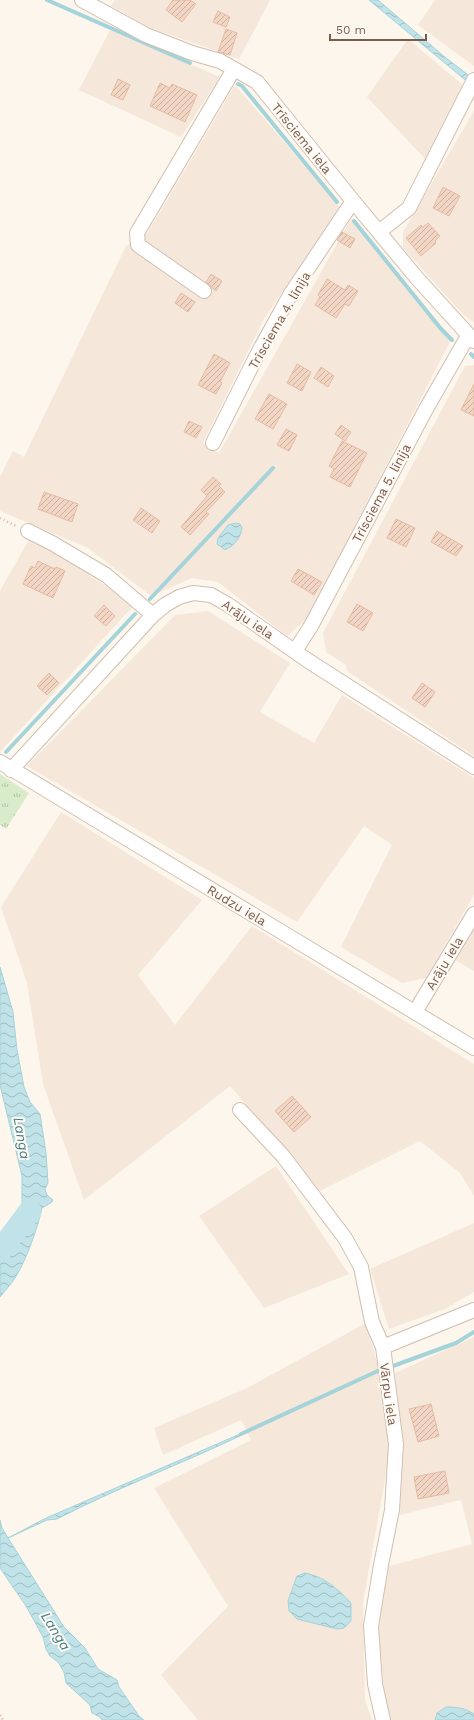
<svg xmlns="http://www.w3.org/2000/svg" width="474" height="1720" font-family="'Work Sans',sans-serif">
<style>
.residential{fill:#f5e8da}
.park{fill:url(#park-tufts)}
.water{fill:url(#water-waves);stroke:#a5d3da}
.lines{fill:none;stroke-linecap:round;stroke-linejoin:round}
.stream{stroke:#a5d3da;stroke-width:4}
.river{stroke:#bfe3e8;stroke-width:23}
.building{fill:url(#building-hatch);stroke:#e6bba3}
.minor-casing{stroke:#d1beb0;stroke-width:16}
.path{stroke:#d9b8a5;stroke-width:2.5;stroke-dasharray:1 3;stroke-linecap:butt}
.minor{stroke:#fff;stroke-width:14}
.labels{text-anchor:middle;stroke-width:4;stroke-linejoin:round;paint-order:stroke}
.street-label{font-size:13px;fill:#7a5c4d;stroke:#fffaf3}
.water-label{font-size:14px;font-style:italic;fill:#437c86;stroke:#fffaf3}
</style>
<defs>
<pattern id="park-tufts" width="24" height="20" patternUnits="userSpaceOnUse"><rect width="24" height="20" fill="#d8ecc9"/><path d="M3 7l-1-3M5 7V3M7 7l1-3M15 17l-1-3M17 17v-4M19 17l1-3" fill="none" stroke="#b4c2a5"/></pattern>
<pattern id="water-waves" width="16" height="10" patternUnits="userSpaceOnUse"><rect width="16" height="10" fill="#bfe3e8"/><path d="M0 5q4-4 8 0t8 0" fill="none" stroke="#a0bbbe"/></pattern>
<pattern id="building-hatch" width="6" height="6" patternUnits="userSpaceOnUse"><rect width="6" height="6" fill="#f3d5c3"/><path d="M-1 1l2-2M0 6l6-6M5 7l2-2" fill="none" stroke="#cab0a1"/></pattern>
</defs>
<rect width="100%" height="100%" fill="#fdf6ec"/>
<!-- residential -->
<path class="residential" d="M 115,0 L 270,0 L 239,59 L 148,27 L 111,6 Z
M 435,0 L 474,0 L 474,66 L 418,25 Z
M 110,30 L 220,77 L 181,137 L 79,90 Z
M 408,39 L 464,86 L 427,161 L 367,97 Z
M 235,85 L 340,207 L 264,319 L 203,443 L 219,453 L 351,219 L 452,338 L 307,619 L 287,636 L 218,582 L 192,578 L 151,596 L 88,548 L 0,511 L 0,477 L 13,451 L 24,457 L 126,246 L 147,234 Z
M 474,111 L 474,323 L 461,312 L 403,248 L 403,232 Z
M 474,365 L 474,756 L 347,671 L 346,665 L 326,652 L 323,633 L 465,366 Z
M 31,536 L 134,605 L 0,752 L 0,591 Z
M 208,611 L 290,663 L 260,712 L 314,743 L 342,695 L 474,778 L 474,895 L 426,978 L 402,983 L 341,947 L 392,845 L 364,826 L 297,922 L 27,766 L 175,615 Z
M 61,812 L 202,900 L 138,975 L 175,1025 L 252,926 L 474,1064 L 474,1196 L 460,1173 L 420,1141 L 320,1191 L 286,1150 L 230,1086 L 84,1200 L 43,1084 L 27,983 L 1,907 Z
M 474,927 L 474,971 L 455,960 Z
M 276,1166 L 349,1274 L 264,1308 L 199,1216 Z
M 474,1223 L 474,1292 L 445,1309 L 389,1329 L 370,1269 Z
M 366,1323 L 380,1373 L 387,1417 L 389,1457 L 363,1603 L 365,1699 L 372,1720 L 198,1720 L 161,1675 L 228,1606 L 154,1488 L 251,1440 L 241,1420 L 163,1455 L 154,1428 L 247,1388 Z
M 474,1337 L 474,1720 L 391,1720 L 384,1694 L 378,1622 L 389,1566 L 472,1544 L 461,1500 L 400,1515 L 403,1454 L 395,1373 Z"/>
<!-- park -->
<path class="park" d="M 0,774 L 29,793 L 6,829 L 0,825 Z"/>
<!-- water -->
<path class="water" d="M 369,0 L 378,0 L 446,58 L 471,77 L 470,84 Z
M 236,523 L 240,524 L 242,528 C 240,539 235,545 225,550 L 217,544 L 218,538 L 228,525 Z
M 0,967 L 13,1012 L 17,1050 L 24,1087 L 30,1102 L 40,1114 L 46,1153 L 48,1183 L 45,1189 L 47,1195 L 53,1200 L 52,1202 L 42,1208 C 38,1227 26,1261 15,1278 C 11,1284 5,1291 0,1297 L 0,1258 L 19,1219 L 22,1207 L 22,1176 L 0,1085 Z
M 240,1434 L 242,1435 C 181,1464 117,1488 57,1519 L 47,1520 L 8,1538 L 64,1627 L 85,1648 L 98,1669 L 117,1680 L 119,1687 L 139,1716 L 144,1720 L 102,1720 L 100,1717 L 92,1713 L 90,1705 L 66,1683 L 64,1672 L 58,1662 L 50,1656 L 46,1649 L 43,1637 L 26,1606 L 0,1568 L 0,1520 L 2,1528 L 8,1538 L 44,1519 Z
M 305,1573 C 325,1577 337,1588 351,1603 L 351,1621 L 344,1628 L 337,1629 L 297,1619 L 289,1611 L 288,1601 L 297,1576 Z
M 446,1707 C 457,1707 465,1708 474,1714 L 474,1720 L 435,1720 L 437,1713 Z"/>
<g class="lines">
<!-- stream -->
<path class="stream" d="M 47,0 L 190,63
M 238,84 L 242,86 L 337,202
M 354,221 L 441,329 L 452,340
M 471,354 L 474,357
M 150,599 L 273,468
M 6,752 L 135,614
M 393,1366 L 456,1343 L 474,1332
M 241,1434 L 380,1370"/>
<!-- river -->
<path class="river" d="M 0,1251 L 30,1211"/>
</g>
<!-- building -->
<path class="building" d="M 173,0 L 190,0 L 196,4 L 182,22 L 166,10 Z
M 218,11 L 230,17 L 226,27 L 213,22 Z
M 226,29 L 237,33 L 230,55 L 218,52 Z
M 118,79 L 130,85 L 123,100 L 111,95 Z
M 160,83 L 170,88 L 172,84 L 197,95 L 185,122 L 150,106 Z
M 443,187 L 460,196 L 449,216 L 433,208 Z
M 428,223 L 440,236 L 435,241 L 436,243 L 421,256 L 406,238 L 421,225 L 423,227 Z
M 342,232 L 355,239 L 350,248 L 337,240 Z
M 211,274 L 222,281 L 216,291 L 206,282 Z
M 327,279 L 345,290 L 348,285 L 358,291 L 349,306 L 345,304 L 336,318 L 315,305 L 320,297 L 318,295 Z
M 181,293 L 195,302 L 188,312 L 175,303 Z
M 214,354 L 230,363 L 220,382 L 222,383 L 216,394 L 198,385 Z
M 297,364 L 311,372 L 302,391 L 287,383 Z
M 321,367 L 334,376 L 328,387 L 314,378 Z
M 474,384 L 474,416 L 461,410 Z
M 269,394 L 287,404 L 273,429 L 255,419 Z
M 189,421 L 202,427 L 196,438 L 184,432 Z
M 341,425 L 351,432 L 345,441 L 335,434 Z
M 286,429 L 297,435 L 289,451 L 277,445 Z
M 342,441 L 367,453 L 350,487 L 330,477 L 334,469 L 329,466 Z
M 213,477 L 221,484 L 219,486 L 225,492 L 206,512 L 209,514 L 190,535 L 181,527 L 207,496 L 201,490 Z
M 44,492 L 78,504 L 72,522 L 38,509 Z
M 141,508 L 160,521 L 152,533 L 133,520 Z
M 396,519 L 415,528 L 406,547 L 387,538 Z
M 437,531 L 463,546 L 456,556 L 431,542 Z
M 38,561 L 55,569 L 56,567 L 65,571 L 53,598 L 23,584 L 31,566 L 35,568 Z
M 298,569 L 322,582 L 314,595 L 291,581 Z
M 357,604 L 373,613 L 363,631 L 347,622 Z
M 104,605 L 115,616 L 106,626 L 94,616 Z
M 49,673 L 59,683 L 47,695 L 37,686 Z
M 422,683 L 435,692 L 425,707 L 412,698 Z
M 292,1096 L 311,1117 L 294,1132 L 275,1111 Z
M 431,1404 L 439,1436 L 418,1442 L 409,1409 Z
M 445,1471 L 449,1493 L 418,1499 L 414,1477 Z"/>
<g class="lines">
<!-- minor casing -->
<g class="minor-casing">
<path id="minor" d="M 82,0 L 146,35 L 192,53 L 220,61 L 257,82 L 353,201 L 416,277 L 474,341
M 379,232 L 409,208 L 474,80
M 204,291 L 138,245 L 137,233 L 234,69
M 213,443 L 257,355 L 290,295 L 353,201
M 28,531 L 52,543 L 106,575 L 153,615
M 295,651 L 311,626 L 426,409 L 468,336
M 0,762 L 474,1048
M 11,770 L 153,615 L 165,605 L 179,597 L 193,593 L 211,595 L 227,604 L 307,660 L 474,767
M 415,1012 L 474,914
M 240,1110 L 283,1156 L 345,1238 L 361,1267 L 372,1322 L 383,1347 L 396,1444 L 392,1510 L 381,1565 L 371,1626 L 375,1684 L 383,1720
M 383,1347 L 474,1310"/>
</g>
<!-- path -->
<path class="path" d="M 0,518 L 16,526
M 0,1715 L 3,1720"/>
<!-- minor -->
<use href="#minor" class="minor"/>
</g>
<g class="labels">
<!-- street labels -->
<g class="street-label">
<text transform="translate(302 138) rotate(51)" y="5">Trīsciema iela</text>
<text transform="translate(279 320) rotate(-60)" y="5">Trīsciema 4. līnija</text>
<text transform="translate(381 493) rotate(-62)" y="5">Trīsciema 5. līnija</text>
<text transform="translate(248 619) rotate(34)" y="5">Arāju iela</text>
<text transform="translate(237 905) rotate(31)" y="5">Rudzu iela</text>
<text transform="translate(444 963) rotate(-59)" y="5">Arāju iela</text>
<text transform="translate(389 1394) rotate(82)" y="5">Vārpu iela</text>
</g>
<!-- water labels -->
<g class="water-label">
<text transform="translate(22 1138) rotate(80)" y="5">Langa</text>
<text transform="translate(56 1631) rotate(58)" y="5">Langa</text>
</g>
</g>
<!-- scale -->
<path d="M330 34v6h96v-6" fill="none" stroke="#7a5c4d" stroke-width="2"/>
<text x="336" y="34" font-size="12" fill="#7a5c4d" stroke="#fffaf3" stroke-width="3" paint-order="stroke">50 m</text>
</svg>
